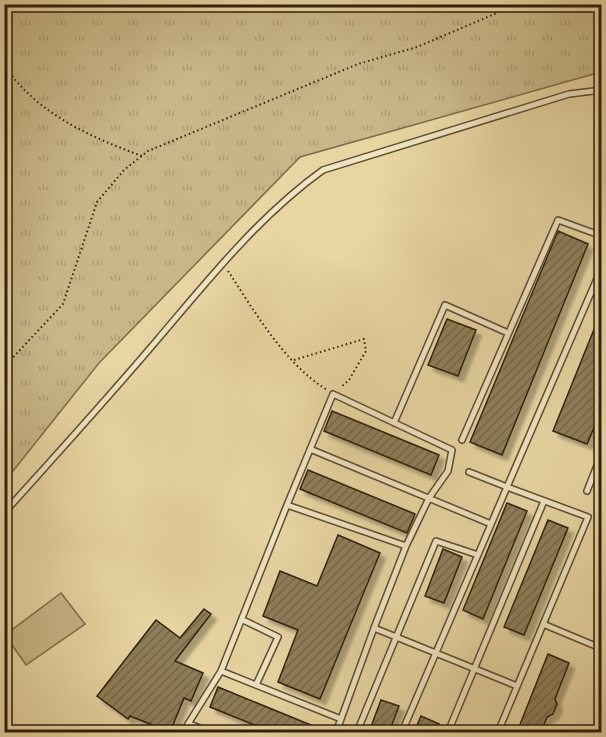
<svg xmlns="http://www.w3.org/2000/svg" width="606" height="737" font-family="'IM FELL DW Pica',serif">
<style>
.grass{fill:url(#grass-tufts);stroke:#7c6b4a;stroke-width:1.5}
.green{fill:#c9b688;stroke:#7c6b4a;stroke-width:1.5}
.building{fill:url(#building-hatch);stroke:#2f200b;stroke-width:1.5;filter:url(#shadow)}
.lines{fill:none;stroke-linecap:round;stroke-linejoin:round}
.lane-casing{stroke:#5d4d31;stroke-width:8}
.path{stroke:#2f200b;stroke-width:2;stroke-dasharray:1.5 3;stroke-linecap:butt}
.lane{stroke:#f0e4c3;stroke-width:5}
</style>
<defs>
<pattern id="grass-tufts" width="24" height="20" patternUnits="userSpaceOnUse" patternTransform="scale(1.5)"><rect width="24" height="20" fill="#c9b688"/><path d="M3 7l-1-3M5 7V3M7 7l1-3M15 17l-1-3M17 17v-4M19 17l1-3" fill="none" stroke="#ad9c74"/></pattern>
<pattern id="building-hatch" width="6" height="6" patternUnits="userSpaceOnUse" patternTransform="scale(1.5)"><rect width="6" height="6" fill="#8f7e5a"/><path d="M-1 1l2-2M0 6l6-6M5 7l2-2" fill="none" stroke="#756749"/></pattern>
<filter id="shadow"><feDropShadow dx="5.5" dy="5.5" stdDeviation="1.5" flood-color="#0004"/></filter>
</defs>
<rect width="100%" height="100%" fill="#e8d5a2"/>
<filter id="stains"><feTurbulence type="fractalNoise" baseFrequency=".00333" numOctaves="4"/><feColorMatrix values="0 0 0 0 .2 0 0 0 0 .09 0 0 0 0 .02 0 0 0 .5 -.17"/></filter>
<radialGradient id="worn" r=".72"><stop offset=".6" stop-color="#630" stop-opacity="0"/><stop offset="1" stop-color="#630" stop-opacity=".3"/></radialGradient>
<!-- grass -->
<path class="grass" d="M 5,4 L 601,5 L 601,72 L 300,157 L 99,363 L 5,481 Z"/>
<!-- green -->
<path class="green" d="M 61,593 L 85,624 L 26,665 L 5,635 Z"/>
<!-- building -->
<path class="building" d="M 558,231 L 588,244 L 502,455 L 470,442 Z
M 601,312 L 602,409 L 587,444 L 553,431 Z
M 447,319 L 476,330 L 458,376 L 428,365 Z
M 332,411 L 439,455 L 431,475 L 324,431 Z
M 308,470 L 415,514 L 407,533 L 300,489 Z
M 507,503 L 527,511 L 483,619 L 463,610 Z
M 548,520 L 568,528 L 524,635 L 504,627 Z
M 338,535 L 380,553 L 320,699 L 278,682 L 298,630 L 263,616 L 280,571 L 317,586 Z
M 443,549 L 462,557 L 444,603 L 425,596 Z
M 204,609 L 211,614 L 175,661 L 203,673 L 191,701 L 184,698 L 170,732 L 130,716 L 128,719 L 97,696 L 156,620 L 180,638 Z
M 548,654 L 569,663 L 555,699 L 557,704 L 553,714 L 547,717 L 541,732 L 517,732 Z
M 218,687 L 328,732 L 272,732 L 210,707 Z
M 381,700 L 399,706 L 389,732 L 369,732 Z
M 421,716 L 439,724 L 436,732 L 414,732 Z"/>
<g class="lines">
<!-- lane casing -->
<g class="lane-casing">
<path id="lane" d="M 394,423 L 445,305 L 508,333
M 462,440 L 558,220 L 602,236
M 310,449 L 491,524
M 469,472 L 507,487 L 602,267
M 587,491 L 602,453
M 287,505 L 333,394 L 452,450 L 448,471 L 429,498 L 406,546
M 4,513 C 56,455 108,398 158,339 C 209,279 259,216 323,170 L 569,94 L 602,90
M 243,620 L 278,637 L 256,685
M 543,624 L 598,647 L 602,639
M 221,671 L 341,719 L 374,628
M 189,724 L 212,732
M 183,732 L 221,671 L 287,505 L 406,546 L 374,628 L 517,686
M 336,732 L 341,719
M 357,732 L 436,541 L 478,555
M 402,732 L 507,487 L 588,517 L 498,732
M 448,732 L 544,501"/>
</g>
<!-- path -->
<path class="path" d="M 4,65 C 36,113 90,137 142,156
M 228,271 C 255,312 284,363 327,390
M 294,360 L 364,339 L 366,351 L 349,380 L 341,387
M 4,367 L 63,304 L 97,202 L 124,170 L 148,151 L 358,64 L 417,47 L 518,4"/>
<!-- lane -->
<use href="#lane" class="lane"/>
</g>
<!-- margin -->
<rect width="606" height="737" fill="none" stroke="#e8d5a2" stroke-width="24"/>
<rect x="6" y="6" width="594" height="725" fill="none" stroke="#2f200b" stroke-width="3"/>
<rect x="12" y="12" width="582" height="713" fill="none" stroke="#2f200b" stroke-width="1.5"/>
<rect width="100%" height="100%" filter="url(#stains)"/>
<rect width="100%" height="100%" fill="url(#worn)"/>
</svg>
